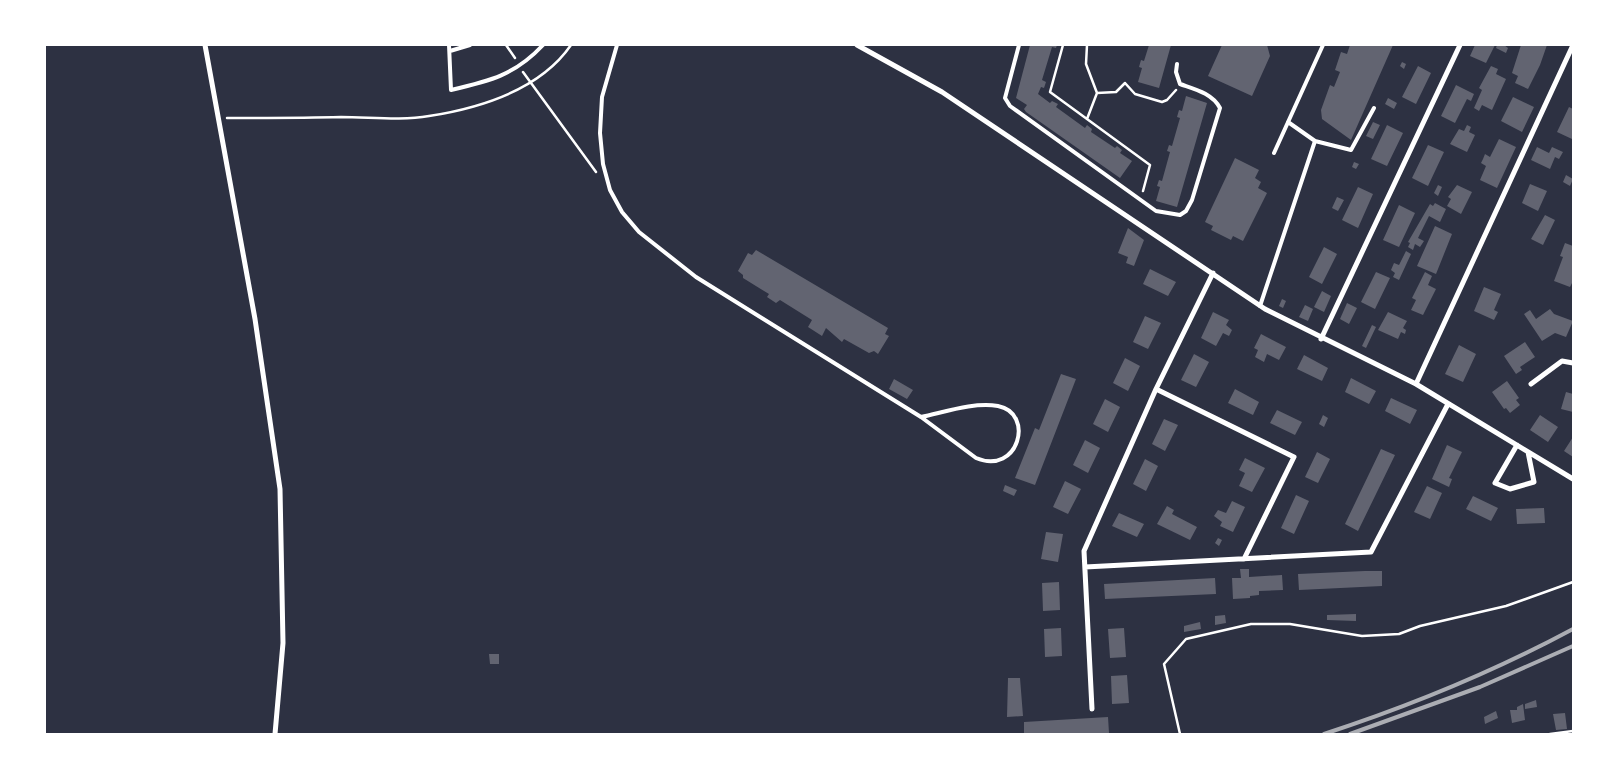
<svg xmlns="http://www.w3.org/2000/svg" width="1618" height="779" font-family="Mulish,sans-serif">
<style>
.building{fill:#626471}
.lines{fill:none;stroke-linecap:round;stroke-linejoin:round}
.path{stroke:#fff;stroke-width:2.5}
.service{stroke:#fff;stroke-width:4}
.minor{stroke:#fff;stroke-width:5}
.rail{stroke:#abadb3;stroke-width:4}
</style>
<rect width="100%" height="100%" fill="#2d3142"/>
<!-- building -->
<path class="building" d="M 1030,45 L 1057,45 L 1056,48 L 1052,47 L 1042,80 L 1046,82 L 1044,88 L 1041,87 L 1038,94 L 1050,103 L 1052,101 L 1058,104 L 1056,107 L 1085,128 L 1087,125 L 1092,129 L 1091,132 L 1115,148 L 1117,146 L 1122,150 L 1120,153 L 1132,161 L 1120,178 L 1026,112 L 1024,109 L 1027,105 L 1016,98 Z
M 1149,45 L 1171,45 L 1159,88 L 1138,82 L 1142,68 L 1139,67 L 1141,60 L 1144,61 Z
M 1222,45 L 1267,45 L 1270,56 L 1252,96 L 1208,76 Z
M 1350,45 L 1393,45 L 1351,140 L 1322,119 L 1321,110 L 1330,85 L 1334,87 L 1340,72 L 1335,70 L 1341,52 L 1347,54 Z
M 1475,45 L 1495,45 L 1486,63 L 1470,56 Z
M 1497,45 L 1504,45 L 1508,48 L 1506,53 L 1496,48 Z
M 1521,45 L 1547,45 L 1540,65 L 1528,89 L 1515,83 L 1518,76 L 1512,73 Z
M 1402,62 L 1406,64 L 1404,69 L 1400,66 Z
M 1418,66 L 1431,73 L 1416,104 L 1402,97 Z
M 1491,66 L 1498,69 L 1496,74 L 1506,79 L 1492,110 L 1482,105 L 1479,111 L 1474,108 L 1482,90 L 1479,88 Z
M 1456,85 L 1474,94 L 1471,101 L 1467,99 L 1455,123 L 1441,116 Z
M 1186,96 L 1207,103 L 1177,207 L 1156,201 L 1160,187 L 1157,186 L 1159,180 L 1162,181 L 1170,152 L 1167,151 L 1169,145 L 1172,146 L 1180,118 L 1177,117 L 1179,110 L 1182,111 Z
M 1513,97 L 1534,107 L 1522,132 L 1501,121 Z
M 1388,98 L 1397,103 L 1394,109 L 1385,104 Z
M 1569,107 L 1573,109 L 1572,139 L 1557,132 Z
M 1373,122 L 1380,125 L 1373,139 L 1366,136 Z
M 1387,125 L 1403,133 L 1387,166 L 1371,159 Z
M 1467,125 L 1471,127 L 1469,132 L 1475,135 L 1467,152 L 1450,144 L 1459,129 L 1464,131 Z
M 1499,139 L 1516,147 L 1497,188 L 1480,180 L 1486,166 L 1481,163 L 1483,159 L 1485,154 L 1490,157 Z
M 1428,145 L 1444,152 L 1428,186 L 1412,178 Z
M 1537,147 L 1549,153 L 1552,147 L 1563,152 L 1559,159 L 1555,157 L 1550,169 L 1531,160 Z
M 1235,158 L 1259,170 L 1255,178 L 1261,182 L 1258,188 L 1267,193 L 1243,241 L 1233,236 L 1231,240 L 1211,230 L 1213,226 L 1205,222 Z
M 1354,162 L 1359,164 L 1356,169 L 1352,167 Z
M 1566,175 L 1573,179 L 1570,186 L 1563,182 Z
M 1530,184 L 1547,191 L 1538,211 L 1522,203 Z
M 1438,185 L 1442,187 L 1438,196 L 1434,193 Z
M 1457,185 L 1472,192 L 1461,214 L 1447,206 L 1451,199 L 1448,197 Z
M 1358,187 L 1373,194 L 1358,228 L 1342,220 Z
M 1337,197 L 1344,200 L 1338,211 L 1332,208 Z
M 1435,203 L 1446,209 L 1440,222 L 1429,216 L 1418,238 L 1424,241 L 1420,247 L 1415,244 L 1413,250 L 1408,247 L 1410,243 L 1408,242 L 1430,204 L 1433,206 Z
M 1399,205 L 1415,213 L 1399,247 L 1383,240 Z
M 1545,215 L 1555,220 L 1543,245 L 1531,239 Z
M 1435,226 L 1452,234 L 1436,274 L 1417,266 Z
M 1128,228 L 1144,240 L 1134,266 L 1126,263 L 1128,257 L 1118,253 Z
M 1565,243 L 1573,246 L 1573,281 L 1570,287 L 1554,281 L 1563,257 L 1560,256 Z
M 1324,247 L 1337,254 L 1322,284 L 1309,277 Z
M 756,250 L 888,328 L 885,334 L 889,336 L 878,354 L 874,351 L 869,353 L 844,339 L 842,342 L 826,328 L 822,336 L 808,327 L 812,320 L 780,300 L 776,303 L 767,297 L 769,294 L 743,278 L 743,275 L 738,271 L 748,253 L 752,255 Z
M 1406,251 L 1411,254 L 1399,280 L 1393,277 L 1395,273 L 1391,270 L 1394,263 L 1399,265 Z
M 1150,269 L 1176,282 L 1168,296 L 1143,284 Z
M 1376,272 L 1390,278 L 1375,309 L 1361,302 Z
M 1425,272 L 1432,276 L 1428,285 L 1436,289 L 1423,315 L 1411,310 L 1416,300 L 1412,298 Z
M 1484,287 L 1501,294 L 1494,310 L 1498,312 L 1494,320 L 1474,311 Z
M 1322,291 L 1331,296 L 1324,312 L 1314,307 Z
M 1282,299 L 1286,301 L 1283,308 L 1279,306 Z
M 1347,303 L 1357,308 L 1349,324 L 1340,319 Z
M 1305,305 L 1313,309 L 1308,321 L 1299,317 Z
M 1550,309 L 1554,314 L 1573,321 L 1566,337 L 1555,333 L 1542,341 L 1524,314 L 1530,310 L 1536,319 Z
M 1213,312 L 1229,320 L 1226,325 L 1232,330 L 1229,336 L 1223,333 L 1216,346 L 1201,338 Z
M 1388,312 L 1407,321 L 1403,328 L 1406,330 L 1405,334 L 1401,332 L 1398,339 L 1378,330 Z
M 1145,316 L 1161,323 L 1148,349 L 1133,342 Z
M 1372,325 L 1376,327 L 1366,348 L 1362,346 Z
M 1261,334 L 1286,347 L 1279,360 L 1267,354 L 1264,362 L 1255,357 L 1258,350 L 1254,348 Z
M 1525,342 L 1535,357 L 1520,367 L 1522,370 L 1516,374 L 1504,356 Z
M 1459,345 L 1476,354 L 1463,382 L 1445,374 Z
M 1194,354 L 1209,362 L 1196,387 L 1181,380 Z
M 1304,355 L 1328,368 L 1322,381 L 1297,369 Z
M 1125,358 L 1140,366 L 1128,391 L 1113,383 Z
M 1061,374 L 1076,379 L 1035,485 L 1015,478 L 1035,428 L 1039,430 Z
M 1351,378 L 1376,391 L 1369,404 L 1345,392 Z
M 894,379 L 913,390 L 907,399 L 889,389 Z
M 1507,381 L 1519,398 L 1516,400 L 1520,405 L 1510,413 L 1506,408 L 1504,409 L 1492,392 Z
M 1235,389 L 1259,402 L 1253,415 L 1228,403 Z
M 1566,392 L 1573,394 L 1573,412 L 1561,409 Z
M 1391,398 L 1417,410 L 1410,424 L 1385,411 Z
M 1105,399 L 1120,407 L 1108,432 L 1093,424 Z
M 1277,410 L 1302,422 L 1295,435 L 1270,423 Z
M 1323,415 L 1328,418 L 1324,427 L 1319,424 Z
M 1540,415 L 1558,427 L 1548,442 L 1530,430 Z
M 1164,419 L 1178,425 L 1165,451 L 1152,444 Z
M 1573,437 L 1573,457 L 1564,451 Z
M 1085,440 L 1100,448 L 1088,473 L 1073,465 Z
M 1447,445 L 1462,452 L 1449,478 L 1452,479 L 1449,487 L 1432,479 Z
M 1381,449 L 1395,455 L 1358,531 L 1345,524 Z
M 1317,452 L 1330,459 L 1318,483 L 1305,477 Z
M 1245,458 L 1265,468 L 1252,492 L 1239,486 L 1245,473 L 1239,470 Z
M 1145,459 L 1158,466 L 1146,491 L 1133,484 Z
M 1065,481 L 1081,489 L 1068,514 L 1053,507 Z
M 1005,485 L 1017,490 L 1014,496 L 1003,491 Z
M 1427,486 L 1442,493 L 1430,519 L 1414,512 Z
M 1296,495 L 1309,501 L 1294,534 L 1281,528 Z
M 1473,496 L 1498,508 L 1491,521 L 1466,509 Z
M 1232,501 L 1245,507 L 1233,532 L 1220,526 L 1222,522 L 1214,516 L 1218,510 L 1226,513 Z
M 1167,506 L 1174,510 L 1172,514 L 1197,527 L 1190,540 L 1157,524 Z
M 1544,508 L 1545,523 L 1517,524 L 1516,509 Z
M 1119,513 L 1144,524 L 1137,537 L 1112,526 Z
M 1046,532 L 1063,534 L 1058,562 L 1041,559 Z
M 1218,538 L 1222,540 L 1219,546 L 1215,543 Z
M 1240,569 L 1249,569 L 1249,577 L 1282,575 L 1283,590 L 1259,591 L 1259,595 L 1250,596 L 1250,598 L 1233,599 L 1232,578 L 1241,578 Z
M 1365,571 L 1382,571 L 1382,586 L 1299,590 L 1298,574 Z
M 1215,578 L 1216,594 L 1105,599 L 1104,584 Z
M 1059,582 L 1060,610 L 1043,611 L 1042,583 Z
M 1356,614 L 1356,621 L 1327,620 L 1327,615 Z
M 1225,615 L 1226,623 L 1215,625 L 1215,616 Z
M 1200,622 L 1201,629 L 1184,632 L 1184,626 Z
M 1061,628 L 1062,656 L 1045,657 L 1044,629 Z
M 1124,628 L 1126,657 L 1110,658 L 1108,629 Z
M 489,654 L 499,654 L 499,664 L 490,664 Z
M 1127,675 L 1129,703 L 1112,704 L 1111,676 Z
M 1008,678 L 1020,678 L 1023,716 L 1007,717 Z
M 1536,700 L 1537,707 L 1525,709 L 1525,704 Z
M 1523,704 L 1525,720 L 1512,723 L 1510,710 L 1517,710 L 1517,707 Z
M 1496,711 L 1498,718 L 1485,724 L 1484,717 Z
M 1565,713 L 1567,729 L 1556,730 L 1553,714 Z
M 1108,717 L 1109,733 L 1024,734 L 1024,722 Z"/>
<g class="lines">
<!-- path -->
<path class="path" d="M 506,45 L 515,58
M 1063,45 L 1050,92 L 1150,165 L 1143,191
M 523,72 L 596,172
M 1097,93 L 1116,92 L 1125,83 L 1135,94 L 1162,102 L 1167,100 L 1176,90
M 227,118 C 265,118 303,118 341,117 C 370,117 401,121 429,116 C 480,108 540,90 571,45
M 1087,119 L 1097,93 L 1086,64 L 1087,45
M 1180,734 L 1164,664 L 1186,639 L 1251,624 L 1290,624 L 1362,636 L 1399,634 L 1420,626 L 1506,606 L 1573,582
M 1550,734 L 1573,731"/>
<!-- service -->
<path class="service" d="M 449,45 L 451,90 C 490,81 515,75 543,45
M 617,45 L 602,97 L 600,133 L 603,164 L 610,190 L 622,212 L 639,232 L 696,277 L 921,417 L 976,458 C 1019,476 1035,413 998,406 C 973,402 945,412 921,417
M 1019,45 L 1005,98 L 1010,106 L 1156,211 L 1180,215 L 1186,211 L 1192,200 L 1220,108 C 1212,93 1194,89 1180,84 L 1176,72 L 1177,64
M 450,51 L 470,45
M 1315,141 L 1351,150 L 1374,108
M 1274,153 L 1323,45
M 1260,306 L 1315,141 L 1288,122"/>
<!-- minor -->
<path class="minor" d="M 205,45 L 255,319 L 280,489 L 283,643 L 275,734
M 857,45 L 942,92 L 1265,309 L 1416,384 L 1573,479
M 1321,339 L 1460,45
M 1416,384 L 1573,45
M 1531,384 L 1562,361 L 1573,363
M 1156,389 L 1294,457 L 1244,559
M 1517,445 L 1495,483 L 1510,489 L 1534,482 L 1528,452
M 1085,567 L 1371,552 L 1448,404
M 1092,709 L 1084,551 L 1156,389 L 1213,273"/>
<!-- rail -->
<path class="rail" d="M 1324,734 C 1410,706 1493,672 1573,629
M 1350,734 L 1480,687 L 1573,646"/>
</g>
<!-- border -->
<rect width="1618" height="779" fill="none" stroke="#ffffff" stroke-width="92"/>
</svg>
